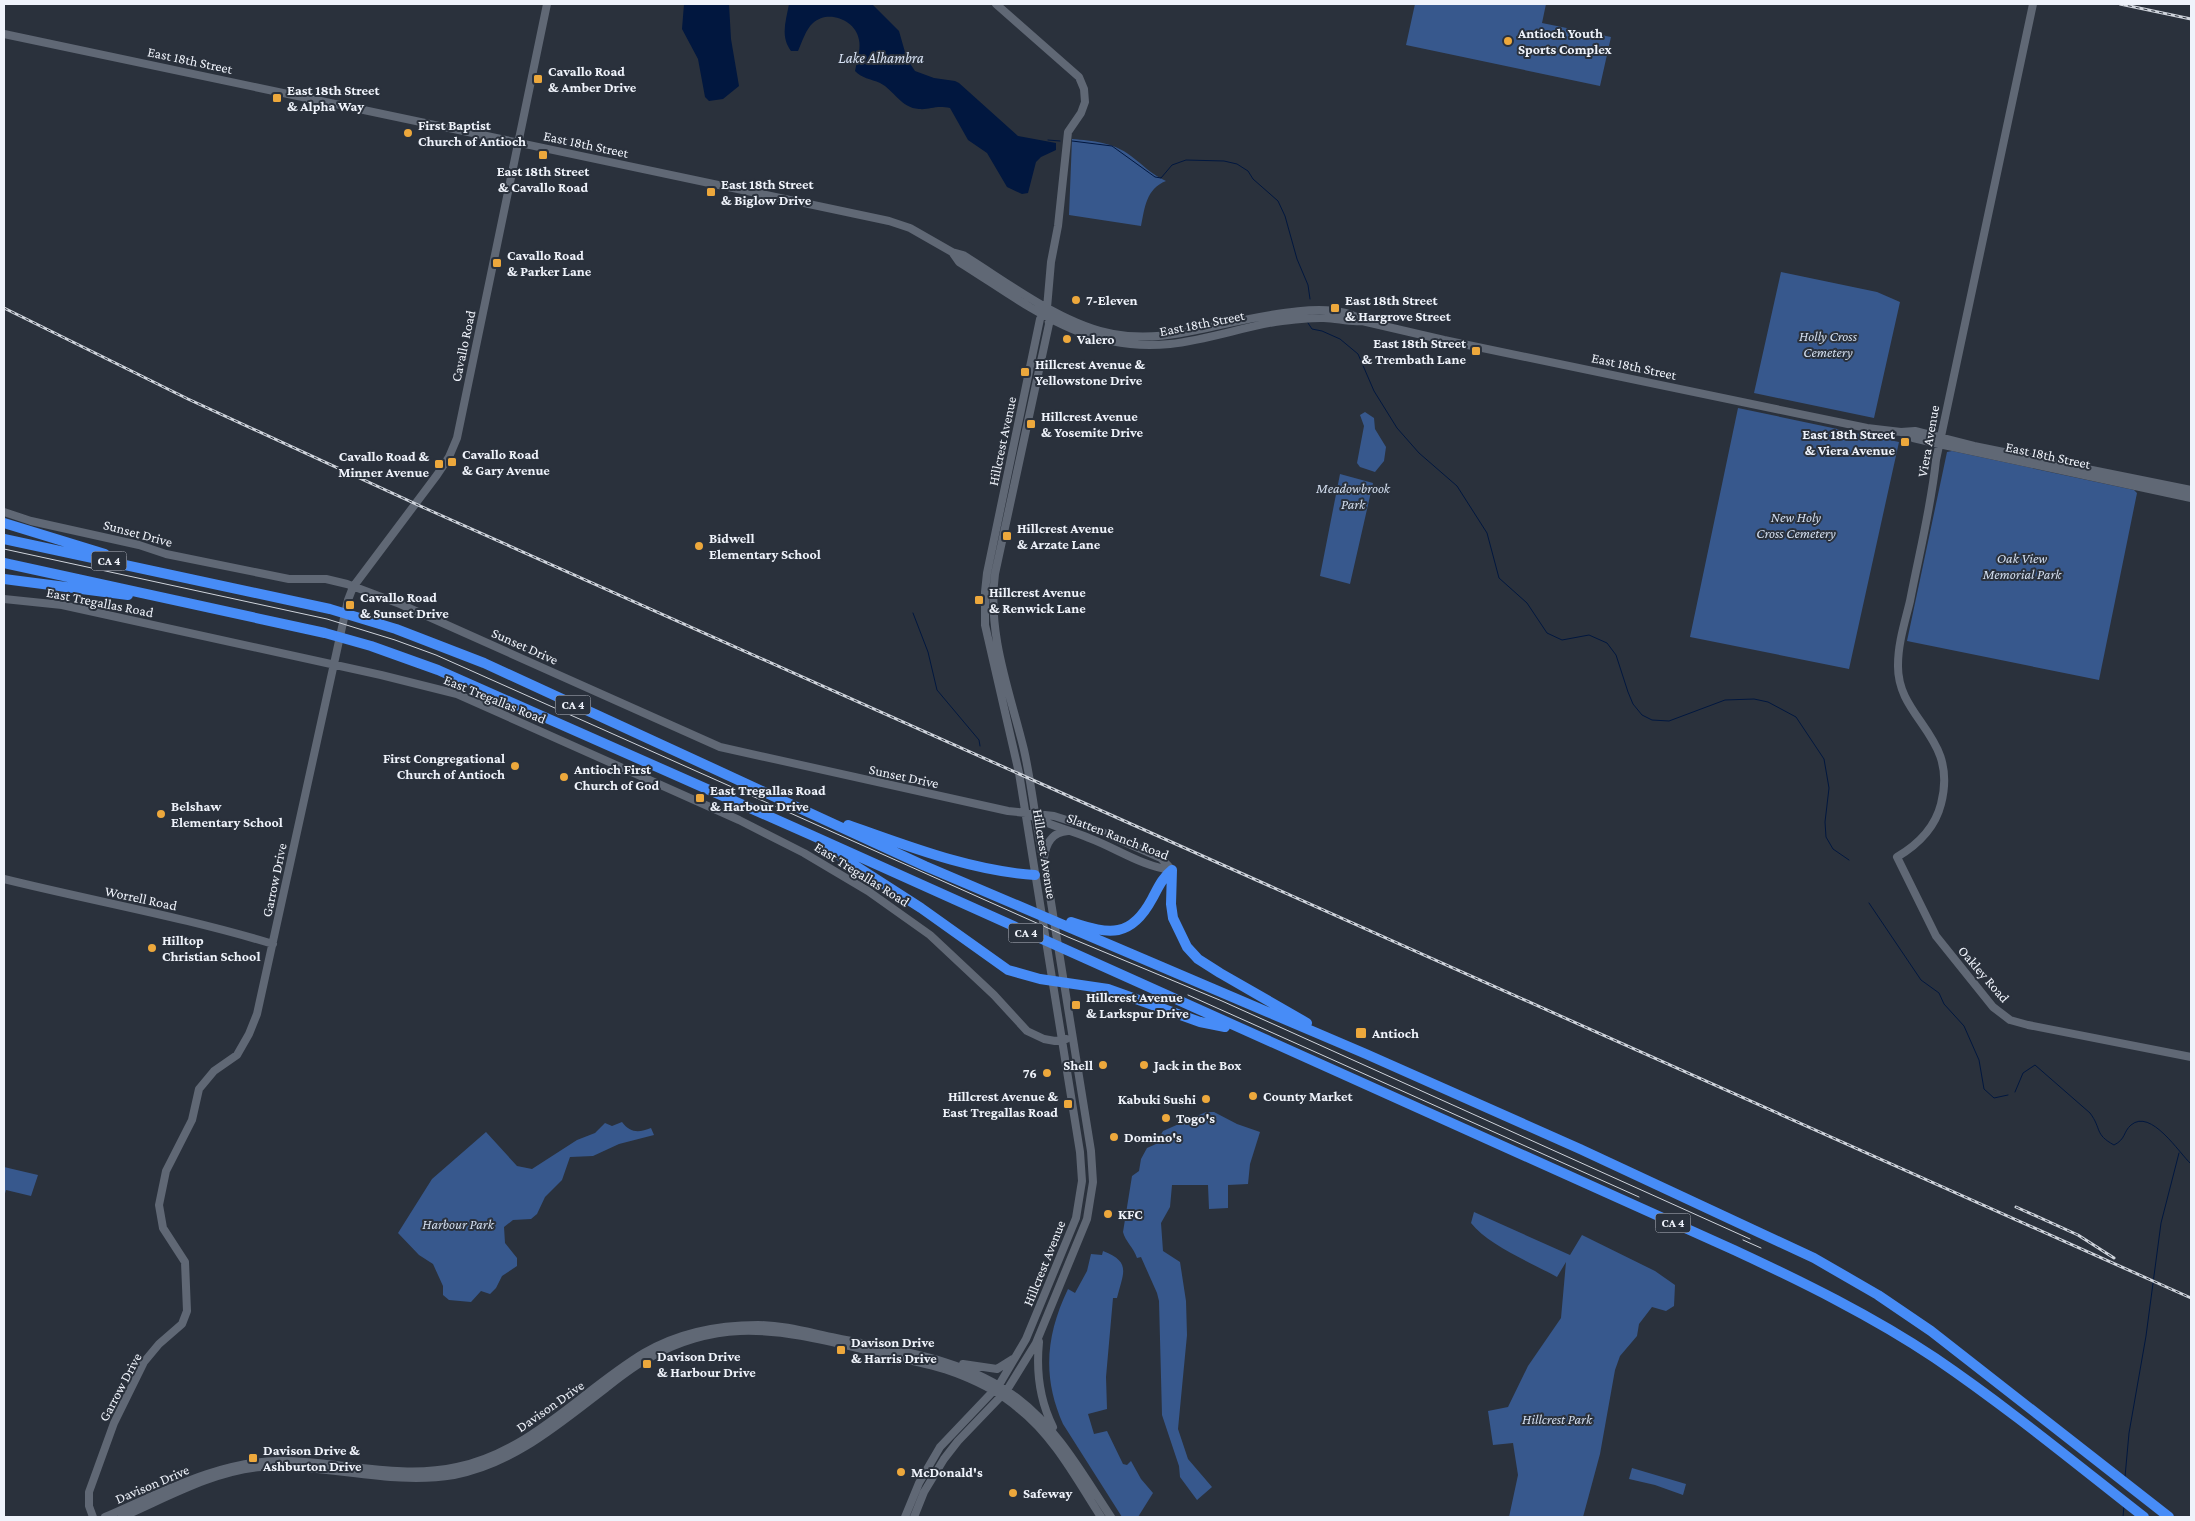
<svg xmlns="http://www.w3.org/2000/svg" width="2195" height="1521" font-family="'Crimson Pro',serif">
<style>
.green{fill:#37588d}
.water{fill:#01173f}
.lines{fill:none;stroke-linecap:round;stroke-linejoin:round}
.stream{stroke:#01173f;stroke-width:1}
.secondary{stroke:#606875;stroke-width:8}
.highway{stroke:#478cf7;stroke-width:10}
.tram{stroke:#ced3db;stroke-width:1}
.rail-casing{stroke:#ced3db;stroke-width:3}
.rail{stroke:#2a313c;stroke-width:1;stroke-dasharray:4;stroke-linecap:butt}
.poi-dot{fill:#eda83c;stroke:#2a313c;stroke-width:2}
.labels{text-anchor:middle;stroke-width:4;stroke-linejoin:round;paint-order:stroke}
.shield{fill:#2a313c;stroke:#b4b9c2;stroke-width:1}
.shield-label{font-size:12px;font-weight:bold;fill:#eff3fb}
.poi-label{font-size:14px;font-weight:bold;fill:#eff3fb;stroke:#2a313c;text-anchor:start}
.street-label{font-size:14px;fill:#eff3fb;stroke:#2a313c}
.park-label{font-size:14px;font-style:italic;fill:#d3deef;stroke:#2a313c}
.water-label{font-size:15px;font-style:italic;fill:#d6e1f3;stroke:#2a313c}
</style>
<rect width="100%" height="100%" fill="#2a313c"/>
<!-- green -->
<path class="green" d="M 1415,4 L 1546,4 L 1542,23 L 1611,37 L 1600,86 L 1406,45 Z
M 1072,139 C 1093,141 1113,142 1131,156 C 1143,165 1152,175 1166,181 C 1146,189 1145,207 1141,226 L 1069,215 Z
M 1781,272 L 1877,292 L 1900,302 L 1874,418 L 1754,393 Z
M 1738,408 L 1899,442 L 1849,669 L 1690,637 Z
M 1365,412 L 1374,418 L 1375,429 L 1386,447 L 1384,461 L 1375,472 L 1360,467 L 1357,463 L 1364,426 L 1360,415 Z
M 1952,451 L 2134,490 L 2137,493 L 2099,680 L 1907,641 L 1947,452 Z
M 1340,474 L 1373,483 L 1350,584 L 1320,576 Z
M 1206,1112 L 1214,1112 L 1237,1124 L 1260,1132 L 1250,1164 L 1248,1184 L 1228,1185 L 1228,1208 L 1209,1209 L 1208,1185 L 1172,1185 L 1170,1207 L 1161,1223 L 1163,1251 L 1180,1262 L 1186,1301 L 1187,1335 L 1178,1429 L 1188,1459 L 1212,1487 L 1197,1500 L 1180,1477 L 1179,1466 L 1162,1415 L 1159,1301 L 1157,1293 L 1141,1257 L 1137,1258 C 1134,1248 1125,1241 1123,1232 L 1132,1176 L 1139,1171 L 1141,1159 L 1147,1148 L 1156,1144 L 1163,1131 Z
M 622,1122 C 630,1133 639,1133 651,1128 L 654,1135 L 619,1144 L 593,1156 L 570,1157 L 562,1180 L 545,1197 L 537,1214 L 531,1219 L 513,1220 L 504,1227 L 505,1243 L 517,1258 L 517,1266 L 502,1276 L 496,1288 L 490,1294 L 481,1291 L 471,1302 L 449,1300 L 443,1295 L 443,1286 L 433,1264 L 419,1255 L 398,1233 L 432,1179 L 486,1132 L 517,1166 L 532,1169 L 577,1140 L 595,1133 L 605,1123 L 612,1126 Z
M 4,1167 L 38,1175 L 31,1196 L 6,1190 L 4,1197 Z
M 1474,1212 L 1570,1255 L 1582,1235 L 1655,1271 L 1675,1285 L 1674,1306 L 1666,1311 L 1652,1307 L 1639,1324 L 1637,1336 L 1620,1356 L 1615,1370 L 1600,1454 L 1583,1517 L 1509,1517 L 1518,1475 L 1513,1443 L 1493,1445 L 1488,1411 L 1508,1407 L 1528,1366 L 1561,1318 L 1566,1262 L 1557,1277 C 1532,1263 1488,1245 1471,1223 Z
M 1103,1251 C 1132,1262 1123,1273 1117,1298 L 1113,1298 L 1106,1377 L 1107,1409 L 1088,1414 L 1094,1434 L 1107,1431 L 1123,1464 L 1127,1465 L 1131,1461 L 1141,1479 L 1153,1493 L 1138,1517 L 1122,1517 L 1063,1424 C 1042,1377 1046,1335 1068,1289 L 1075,1293 L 1087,1271 L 1091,1254 L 1102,1255 Z
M 1632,1468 L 1686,1484 L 1683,1495 L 1655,1485 L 1629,1479 Z"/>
<!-- water -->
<path class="water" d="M 684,4 L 729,4 L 731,39 L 739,86 L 723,99 L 709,101 L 705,97 L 698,59 L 682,29 Z
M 789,4 L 872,4 L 899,31 L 907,59 L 915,71 L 934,78 L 955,81 L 959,83 L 1018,136 L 1056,143 L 1056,150 L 1041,157 L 1036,162 L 1028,193 L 1022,194 L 1007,187 L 987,153 L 968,140 L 950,108 C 935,105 930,110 919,109 C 901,108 894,90 880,83 C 871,79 861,78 855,71 C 857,61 861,49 859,40 C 856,20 828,9 813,23 C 806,29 802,42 798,51 L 791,51 C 780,36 786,21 789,4 Z"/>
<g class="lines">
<!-- stream -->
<path class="stream" d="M 1048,140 L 1060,141
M 1072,141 L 1112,146 L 1155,177 L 1161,178 L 1172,165 L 1186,160 L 1224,161 L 1237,164 L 1248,171 L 1253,179 L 1278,201 L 1285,216 L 1297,259 L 1308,285 L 1310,299
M 1308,323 L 1312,329 L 1322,331 L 1340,339 L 1358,354 L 1374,391 L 1397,428 L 1419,453 L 1457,486 L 1487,533 L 1499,578 L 1527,603 L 1547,633 L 1562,640 L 1589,635 L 1607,643 L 1616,655 L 1628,692 L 1633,704 L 1642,715 L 1652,720 L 1669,721 L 1725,700 L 1754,699 L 1768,702 L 1796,717 L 1824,759 L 1829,788 L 1825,822 L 1826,837 L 1833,849 L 1849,860
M 913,613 L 928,652 L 937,690 L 979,740 L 980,746
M 1869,903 L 1921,980 L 1939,993 L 1944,1004 L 1964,1026 L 1979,1060 L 1984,1089 L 1994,1098 L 2008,1095
M 2015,1092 L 2023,1073 L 2035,1065 L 2090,1113 C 2102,1129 2094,1134 2114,1145 C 2126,1139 2123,1132 2131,1125 C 2151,1108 2179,1153 2191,1164
M 2125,1477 L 2129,1433 L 2146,1336 L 2161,1223 L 2179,1153
M 2123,1517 L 2124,1506"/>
<!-- secondary -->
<path class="secondary" d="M 2033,4 L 1936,460 C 1931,508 1919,554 1910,601 C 1905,622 1898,643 1898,665 C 1897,720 1959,735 1941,804 C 1935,828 1919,844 1897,857 L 1936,936 L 1993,1007 L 2010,1020 L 2028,1025 L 2191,1057
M 4,34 L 889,221 L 910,228 L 952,252 L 963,255 C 1007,282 1062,325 1113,334 C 1135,338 1159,337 1181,333 C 1221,327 1330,293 1362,321
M 952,252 L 959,262 C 1028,305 1083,353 1170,344 C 1206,340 1240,328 1275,322 C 1290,320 1306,318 1321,318 C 1335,317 1348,323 1362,321 L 1444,340 L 1867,428 L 1901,432 L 1915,431 L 1974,446 L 2191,490
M 1903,433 L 1913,438 L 1939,444 L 2191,498
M 4,512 L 31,521 L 139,545 L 166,554 L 289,579 L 326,579 L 347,584 L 400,604 L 720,747 L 1008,811 L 1054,816 L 1095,829 L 1161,858 L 1172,870
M 4,599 L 62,605 L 381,675 L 457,694 L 739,820 L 804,853 L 868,891 L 930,935 L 994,995 L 1027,1031 L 1044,1039 L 1055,1041 L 1066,1039
M 1032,816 C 1050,826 1070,830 1089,838 C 1116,848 1143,867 1172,870
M 1044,858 C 1046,843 1052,832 1068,831
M 4,879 C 93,901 184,917 273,944
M 1039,1342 C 1036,1372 1039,1399 1053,1427
M 963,1364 L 997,1369 L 1013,1359
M 93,1517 L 89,1506 L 89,1492 L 114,1423 L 144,1362 L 159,1344 L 182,1324 L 187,1311 L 185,1262 L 163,1228 L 159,1205 L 166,1171 L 192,1120 L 199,1089 L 214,1071 L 237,1055 L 249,1034 L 257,1014 L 348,600 L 353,587 L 437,475 L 449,457 L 457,438 L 547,4
M 105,1517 C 161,1493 220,1460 282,1461 C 340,1461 399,1480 457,1467 C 532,1451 581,1391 644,1353 C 678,1333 719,1325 758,1325 C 784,1325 811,1333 836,1338 C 898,1351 965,1358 1017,1398 C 1058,1429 1083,1475 1111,1517
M 122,1517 C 166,1498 213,1471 261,1467 C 326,1463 390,1486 454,1475 C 513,1464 559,1424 606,1388 C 620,1377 635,1365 651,1357 C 677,1342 710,1332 740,1331 C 789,1329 839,1344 887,1355 C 911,1361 938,1365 961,1375 C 981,1383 1002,1394 1018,1408 C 1054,1436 1077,1480 1101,1517
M 905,1517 L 919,1483 L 940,1447 L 999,1385 L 1026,1339 L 1076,1218 L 1082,1181 L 1080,1152 L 1019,773 L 985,625 L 985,592 L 987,573 L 1040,319 L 1045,312
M 914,1517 L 924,1492 L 944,1459 L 958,1441 L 1007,1390 L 1036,1343 L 1087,1219 L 1093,1182 L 1091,1151 L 1046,871 C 1036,831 1033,790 1024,750 C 1010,692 987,635 995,574 L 1049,324 L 1047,308 L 1051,262 L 1058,226 L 1068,132 L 1081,113 L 1085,102 L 1084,89 L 1079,77 L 996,4"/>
<!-- highway -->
<path class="highway" d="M 4,523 L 105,554
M 4,539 L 330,609 L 396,629 L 484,663 L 925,866 L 1366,1054 L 1580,1149 L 1814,1258 L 1878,1295 L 1931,1331 L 2169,1517
M 4,563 L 325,633 L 371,646 L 438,670 L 811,835 L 1734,1250 C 1803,1282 1872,1316 1935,1358 C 2007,1407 2075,1463 2144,1517
M 4,579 L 128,595
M 848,825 C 908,846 971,871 1035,875
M 823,845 L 921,908 L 1008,970 L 1040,979 L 1108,989 L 1200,1022 L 1225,1027
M 1172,870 L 1171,904 L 1173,918 L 1187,947 L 1198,959 L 1220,973 L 1307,1023
M 1071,922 C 1110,935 1131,938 1152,899 C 1158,888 1162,878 1172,870"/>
<!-- tram -->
<path class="tram" d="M 4,549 L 327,619 L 395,640 L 436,655 L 1068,937 L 1222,1001 L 1750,1239
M 1188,995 L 1639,1197
M 1743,1240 L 1761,1248"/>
<!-- rail casing -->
<g class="rail-casing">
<path id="rail" d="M 2120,4 L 2191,19
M 4,308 L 188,399 L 429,510 L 2191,1298
M 2016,1207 L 2078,1235 L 2114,1258"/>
</g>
<!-- rail -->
<use href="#rail" class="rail"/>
</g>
<!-- markers -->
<g class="poi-dot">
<circle cx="1508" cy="41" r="5"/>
<rect x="533" y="74" width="10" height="10" rx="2.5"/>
<rect x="272" y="93" width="10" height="10" rx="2.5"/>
<circle cx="408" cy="133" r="5"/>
<rect x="538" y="150" width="10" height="10" rx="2.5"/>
<rect x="706" y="187" width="10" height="10" rx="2.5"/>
<rect x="492" y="258" width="10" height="10" rx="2.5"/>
<circle cx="1076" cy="300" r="5"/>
<rect x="1330" y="303" width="10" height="10" rx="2.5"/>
<circle cx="1067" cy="339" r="5"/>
<rect x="1471" y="346" width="10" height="10" rx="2.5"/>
<rect x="1020" y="367" width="10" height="10" rx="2.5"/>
<rect x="1026" y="419" width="10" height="10" rx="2.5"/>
<rect x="1900" y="437" width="10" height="10" rx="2.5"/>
<rect x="447" y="457" width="10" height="10" rx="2.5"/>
<rect x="434" y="459" width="10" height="10" rx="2.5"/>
<rect x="1002" y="531" width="10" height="10" rx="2.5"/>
<circle cx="699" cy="546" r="5"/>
<rect x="974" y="595" width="10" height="10" rx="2.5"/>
<rect x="345" y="600" width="10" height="10" rx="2.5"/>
<circle cx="515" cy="766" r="5"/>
<circle cx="564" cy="777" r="5"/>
<rect x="695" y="793" width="10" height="10" rx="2.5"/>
<circle cx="161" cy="814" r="5"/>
<circle cx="152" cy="948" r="5"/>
<rect x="1071" y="1000" width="10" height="10" rx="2.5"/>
<rect x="1355" y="1027" width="12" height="12" rx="2.5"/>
<circle cx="1103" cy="1065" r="5"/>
<circle cx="1144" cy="1065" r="5"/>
<circle cx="1047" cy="1073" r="5"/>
<circle cx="1253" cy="1096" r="5"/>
<circle cx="1206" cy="1099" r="5"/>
<rect x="1063" y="1099" width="10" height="10" rx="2.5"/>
<circle cx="1166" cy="1118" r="5"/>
<circle cx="1114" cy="1137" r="5"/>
<circle cx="1108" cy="1214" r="5"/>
<rect x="836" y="1345" width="10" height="10" rx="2.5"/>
<rect x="642" y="1359" width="10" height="10" rx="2.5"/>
<rect x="248" y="1453" width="10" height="10" rx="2.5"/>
<circle cx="901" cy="1472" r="5"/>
<circle cx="1013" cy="1493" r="5"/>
</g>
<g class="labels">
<!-- shield labels -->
<g class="shield">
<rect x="91.5" y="551.5" width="35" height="19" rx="4"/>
<rect x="555.5" y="695.5" width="35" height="19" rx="4"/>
<rect x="1008.5" y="923.5" width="35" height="19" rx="4"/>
<rect x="1655.5" y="1213.5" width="35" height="19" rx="4"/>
</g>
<g class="shield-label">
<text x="109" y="565">CA 4</text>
<text x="573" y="709">CA 4</text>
<text x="1026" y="937">CA 4</text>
<text x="1673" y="1227">CA 4</text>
</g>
<!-- poi labels -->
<g class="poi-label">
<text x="1518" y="38">Antioch Youth<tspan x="1518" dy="16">Sports Complex</tspan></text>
<text x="548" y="76">Cavallo Road<tspan x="548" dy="16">&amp; Amber Drive</tspan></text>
<text x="287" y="95">East 18th Street<tspan x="287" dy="16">&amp; Alpha Way</tspan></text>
<text x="418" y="130">First Baptist<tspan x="418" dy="16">Church of Antioch</tspan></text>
<text x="543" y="176" text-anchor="middle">East 18th Street<tspan x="543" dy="16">&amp; Cavallo Road</tspan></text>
<text x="721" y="189">East 18th Street<tspan x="721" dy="16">&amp; Biglow Drive</tspan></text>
<text x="507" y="260">Cavallo Road<tspan x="507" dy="16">&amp; Parker Lane</tspan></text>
<text x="1086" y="305">7-Eleven</text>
<text x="1345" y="305">East 18th Street<tspan x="1345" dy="16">&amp; Hargrove Street</tspan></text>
<text x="1077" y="344">Valero</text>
<text x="1466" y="348" text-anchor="end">East 18th Street<tspan x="1466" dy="16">&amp; Trembath Lane</tspan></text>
<text x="1035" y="369">Hillcrest Avenue &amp;<tspan x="1035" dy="16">Yellowstone Drive</tspan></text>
<text x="1041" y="421">Hillcrest Avenue<tspan x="1041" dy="16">&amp; Yosemite Drive</tspan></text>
<text x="1895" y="439" text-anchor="end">East 18th Street<tspan x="1895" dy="16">&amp; Viera Avenue</tspan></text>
<text x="462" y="459">Cavallo Road<tspan x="462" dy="16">&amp; Gary Avenue</tspan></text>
<text x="429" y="461" text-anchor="end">Cavallo Road &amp;<tspan x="429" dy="16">Minner Avenue</tspan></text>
<text x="1017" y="533">Hillcrest Avenue<tspan x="1017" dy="16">&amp; Arzate Lane</tspan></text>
<text x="709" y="543">Bidwell<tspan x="709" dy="16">Elementary School</tspan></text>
<text x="989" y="597">Hillcrest Avenue<tspan x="989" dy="16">&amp; Renwick Lane</tspan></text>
<text x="360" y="602">Cavallo Road<tspan x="360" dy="16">&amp; Sunset Drive</tspan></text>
<text x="505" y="763" text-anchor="end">First Congregational<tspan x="505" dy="16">Church of Antioch</tspan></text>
<text x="574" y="774">Antioch First<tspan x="574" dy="16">Church of God</tspan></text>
<text x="710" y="795">East Tregallas Road<tspan x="710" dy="16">&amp; Harbour Drive</tspan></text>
<text x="171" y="811">Belshaw<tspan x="171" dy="16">Elementary School</tspan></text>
<text x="162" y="945">Hilltop<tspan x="162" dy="16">Christian School</tspan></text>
<text x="1086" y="1002">Hillcrest Avenue<tspan x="1086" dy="16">&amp; Larkspur Drive</tspan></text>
<text x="1372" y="1038">Antioch</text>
<text x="1093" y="1070" text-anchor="end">Shell</text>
<text x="1154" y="1070">Jack in the Box</text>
<text x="1037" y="1078" text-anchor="end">76</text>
<text x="1058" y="1101" text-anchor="end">Hillcrest Avenue &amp;<tspan x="1058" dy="16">East Tregallas Road</tspan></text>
<text x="1263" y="1101">County Market</text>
<text x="1196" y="1104" text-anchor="end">Kabuki Sushi</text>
<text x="1176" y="1123">Togo's</text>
<text x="1124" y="1142">Domino's</text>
<text x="1118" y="1219">KFC</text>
<text x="851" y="1347">Davison Drive<tspan x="851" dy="16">&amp; Harris Drive</tspan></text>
<text x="657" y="1361">Davison Drive<tspan x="657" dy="16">&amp; Harbour Drive</tspan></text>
<text x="263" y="1455">Davison Drive &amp;<tspan x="263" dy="16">Ashburton Drive</tspan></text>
<text x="911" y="1477">McDonald's</text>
<text x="1023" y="1498">Safeway</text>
</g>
<!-- street labels -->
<g class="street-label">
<text transform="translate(190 60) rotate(12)" y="5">East 18th Street</text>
<text transform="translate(586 144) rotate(12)" y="5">East 18th Street</text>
<text transform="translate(1202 323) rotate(-11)" y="5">East 18th Street</text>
<text transform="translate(463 346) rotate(-78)" y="5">Cavallo Road</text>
<text transform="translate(1634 366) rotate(12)" y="5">East 18th Street</text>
<text transform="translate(1002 441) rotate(-78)" y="5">Hillcrest Avenue</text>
<text transform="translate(1928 441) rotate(-80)" y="5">Viera Avenue</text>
<text transform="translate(2048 455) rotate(12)" y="5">East 18th Street</text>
<text transform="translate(138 533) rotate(15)" y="5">Sunset Drive</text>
<text transform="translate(100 602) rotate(11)" y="5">East Tregallas Road</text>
<text transform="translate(525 646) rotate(24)" y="5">Sunset Drive</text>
<text transform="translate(495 699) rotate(22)" y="5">East Tregallas Road</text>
<text transform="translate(904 776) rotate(12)" y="5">Sunset Drive</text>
<text transform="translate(1118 836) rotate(21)" y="5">Slatten Ranch Road</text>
<text transform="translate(1045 854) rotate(81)" y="5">Hillcrest Avenue</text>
<text transform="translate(862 874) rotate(32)" y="5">East Tregallas Road</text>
<text transform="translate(274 880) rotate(-78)" y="5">Garrow Drive</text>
<text transform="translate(141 898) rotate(12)" y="5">Worrell Road</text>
<text transform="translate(1984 974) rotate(49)" y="5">Oakley Road</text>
<text transform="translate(1044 1263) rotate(-68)" y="5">Hillcrest Avenue</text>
<text transform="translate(120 1387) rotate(-62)" y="5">Garrow Drive</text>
<text transform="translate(550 1406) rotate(-35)" y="5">Davison Drive</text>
<text transform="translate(152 1484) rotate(-23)" y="5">Davison Drive</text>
</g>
<!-- park labels -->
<g class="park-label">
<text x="1828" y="341">Holly Cross<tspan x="1828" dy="16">Cemetery</tspan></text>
<text x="1353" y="493">Meadowbrook<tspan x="1353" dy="16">Park</tspan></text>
<text x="1796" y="522">New Holy<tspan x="1796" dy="16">Cross Cemetery</tspan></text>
<text x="2022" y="563">Oak View<tspan x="2022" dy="16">Memorial Park</tspan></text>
<text x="458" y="1229">Harbour Park</text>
<text x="1557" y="1424">Hillcrest Park</text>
</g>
<!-- water labels -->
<g class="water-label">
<text x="881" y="63">Lake Alhambra</text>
</g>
</g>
<!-- border -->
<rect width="2195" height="1521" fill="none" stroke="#eff3fb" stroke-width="10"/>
</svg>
